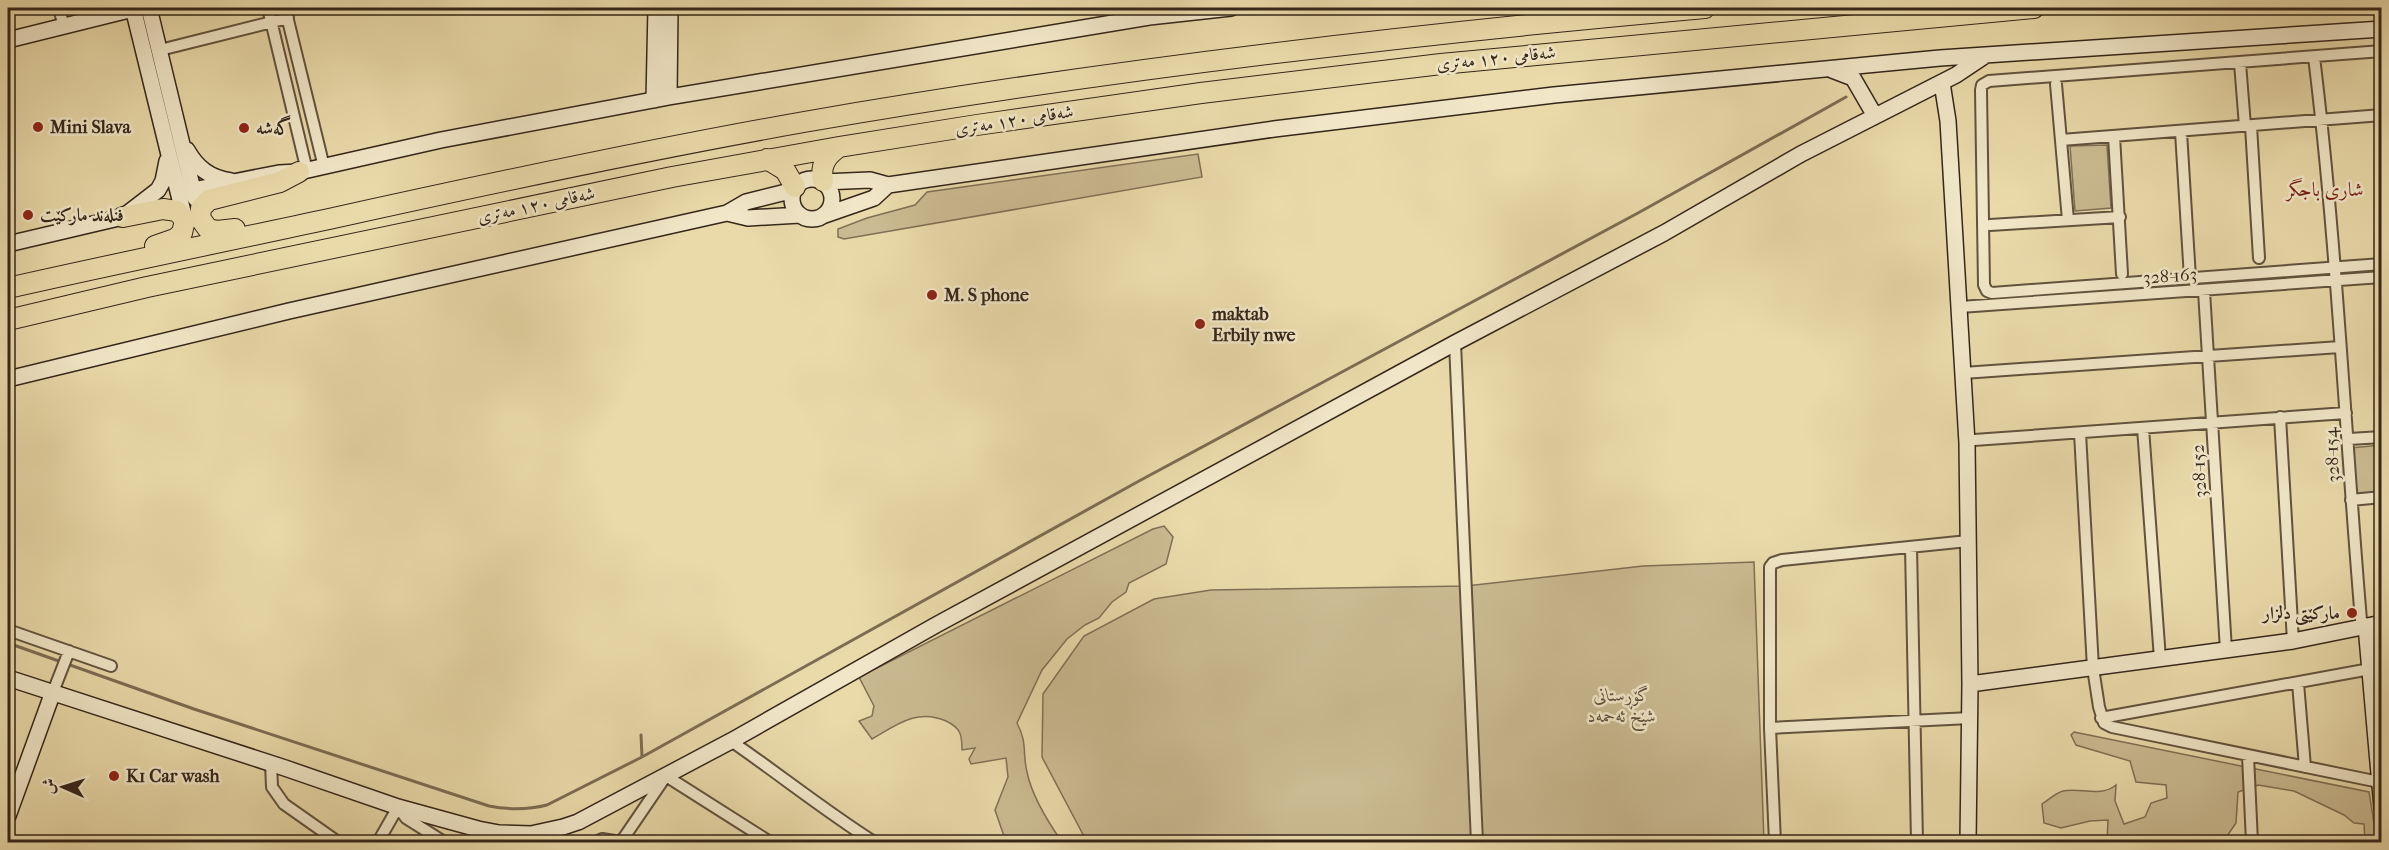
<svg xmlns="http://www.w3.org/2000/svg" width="2389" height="850" font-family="'IM FELL French Canon',Amiri,serif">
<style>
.green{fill:#cbbb92;stroke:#807056;stroke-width:1.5}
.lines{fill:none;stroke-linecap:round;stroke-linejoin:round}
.stream{stroke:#7c6d53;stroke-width:3}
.street-casing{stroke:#62533e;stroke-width:14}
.secondary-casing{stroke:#34261a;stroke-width:18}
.highway-casing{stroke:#34261a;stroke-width:22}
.street{stroke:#f1e7c8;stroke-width:10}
.secondary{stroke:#f1e7c8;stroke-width:15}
.highway{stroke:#eadaaa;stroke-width:20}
.poi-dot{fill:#8f2418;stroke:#f1e7c8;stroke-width:2}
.labels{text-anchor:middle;stroke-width:5;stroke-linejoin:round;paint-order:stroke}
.street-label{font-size:18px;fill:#34261a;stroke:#f1e7c8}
.poi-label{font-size:18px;font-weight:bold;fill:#34261a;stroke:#f1e7c8;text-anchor:start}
.park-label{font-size:18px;font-style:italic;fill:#5a4b38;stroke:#f1e7c8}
.neighbourhood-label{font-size:20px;fill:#7a1f14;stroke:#f1e7c8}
</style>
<rect width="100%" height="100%" fill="#eadaaa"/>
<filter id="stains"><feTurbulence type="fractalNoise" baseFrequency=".00333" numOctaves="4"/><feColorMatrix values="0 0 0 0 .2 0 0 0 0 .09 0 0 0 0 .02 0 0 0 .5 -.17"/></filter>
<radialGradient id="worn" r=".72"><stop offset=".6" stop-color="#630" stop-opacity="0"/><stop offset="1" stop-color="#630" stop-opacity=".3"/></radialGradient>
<!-- green -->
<path class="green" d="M 2107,145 L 2111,208 L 2075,211 L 2070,146 Z
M 1198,154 L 1202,177 L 844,239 L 838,237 L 838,229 L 867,218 L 915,205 L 927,192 Z
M 2381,445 L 2381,494 L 2354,496 L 2350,448 Z
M 1164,526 L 1173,537 L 1166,564 L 1129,583 L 1126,592 L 1112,602 L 1099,618 L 1085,625 L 1067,639 L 1042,670 L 1017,723 C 1028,744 1022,752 1027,772 C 1032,797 1048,822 1062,842 L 1006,842 L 995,810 L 1008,777 L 1006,758 L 971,764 L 969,759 L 975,748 L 962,750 C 962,735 961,728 946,721 C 917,708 896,725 872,739 L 859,721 L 872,716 L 874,706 L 859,677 L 1153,529 Z
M 1754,562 L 1764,842 L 1087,842 L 1042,757 L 1043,694 L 1084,636 L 1154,599 L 1211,590 L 1466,586 L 1643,566 Z
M 2074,732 L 2369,792 L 2377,842 L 2365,842 L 2364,824 L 2354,823 L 2344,815 L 2294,791 L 2258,785 L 2238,792 L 2236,823 L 2223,842 L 2107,842 L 2108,820 L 2090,821 L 2061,828 L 2044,823 L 2042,804 C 2048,800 2056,793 2063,791 C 2080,787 2100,798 2116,785 L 2115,801 L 2124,824 L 2145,817 L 2151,803 L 2167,798 L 2166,785 L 2136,782 L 2130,761 L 2076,745 L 2071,735 Z"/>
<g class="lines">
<!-- stream -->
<path class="stream" d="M 8,643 L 194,709 L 489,806 C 510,810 527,810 547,805 L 642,757 L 1139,481 L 1638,213 L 1846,97
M 641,735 L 642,757"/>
<!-- street casing -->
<g class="street-casing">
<path id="street" d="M 59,8 L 64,27
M 268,8 L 307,171
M 285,8 L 324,167
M 160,50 L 288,18
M 2382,51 L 1989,81 L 1982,85 L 1981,90 L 1984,285 L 1987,291 L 1992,293 L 2382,264
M 2314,57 C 2337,244 2345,432 2361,620 L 2366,626
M 2240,63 L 2245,126
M 2056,84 L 2068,220
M 2251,126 L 2259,258
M 2181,132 L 2190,278
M 2114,136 L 2122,274
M 2061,140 L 2382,115
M 1990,225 L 2120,217
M 2204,291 L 2226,650
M 1960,307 L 2382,277
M 1455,343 L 1477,842
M 1963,373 L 2340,347
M 2280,417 L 2293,641
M 2143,428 L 2160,659
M 2080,433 L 2093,668 L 2099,707 L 2104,723 L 2112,727 L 2379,782
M 2349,439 L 2382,437
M 1974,440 L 2346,413
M 2351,500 L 2382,497
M 1911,547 L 1917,842
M 8,630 L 111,666
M 2368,642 L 2382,642
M 2298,683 L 2305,767
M 53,692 L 69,651
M 2101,718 L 2370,669
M 1770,728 L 1970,718
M 731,741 C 779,774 825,811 874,842
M 2248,756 L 2252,842
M 271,763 L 272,787 L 284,804 L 338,842
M 378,842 L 398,807 L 406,818 L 444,842
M 596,842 L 602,839 L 621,842
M 621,842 L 666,776 L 770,842
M 1775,842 L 1770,728 L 1770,567 L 1773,563 L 1782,560 L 1968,541"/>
</g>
<!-- secondary casing -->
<g class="secondary-casing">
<path id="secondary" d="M 133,8 L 185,220
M 149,8 L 195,198
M 8,40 L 133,9
M 1832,70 L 1853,78 L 1875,116
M 1942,83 L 1948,121 L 1967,443 L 1970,684 L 1968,842
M 669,97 L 670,8
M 654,100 L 656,8
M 187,150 C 197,168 210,178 231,181
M792 199a20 20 0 1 1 40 0a20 20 0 1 1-40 0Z
M 823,182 L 870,180 L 888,185 L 1274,129 L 1554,95 L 1940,58 L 2382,29
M 193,190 L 279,173 L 299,172 L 441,140 L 669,97 L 1149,17 L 1231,8
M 727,213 L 748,218 L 800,215
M 825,215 L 874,198 L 888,185
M 8,244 L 123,217 L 158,190 L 163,181 L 167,161
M 8,379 L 289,311 L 727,213 L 746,202 L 794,190
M 2366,626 L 2382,808
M 8,678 L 285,768 L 398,807 L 478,829 L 499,833 L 531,834 L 563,827 L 578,822 L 731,741 L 936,625 L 1455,343 L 1664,233 L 1801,154 L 1956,75 L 1983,57
M 1970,684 L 2293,641 L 2382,623
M 8,816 L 53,692"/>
</g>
<!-- highway casing -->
<g class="highway-casing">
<path id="highway" d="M 767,159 L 785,170 L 795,187
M 823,181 C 820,165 826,156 839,147
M 123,217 L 163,209 L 177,211 L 185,220 L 182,233 L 175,239 L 155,246
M 235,229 L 217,231 L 208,229 L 200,218 L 201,208 L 209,200 L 280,182 L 299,172
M 8,288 C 114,264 222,242 329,219 C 487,184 645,150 804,122 C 1103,70 1403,35 1705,8
M 8,320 L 147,287 L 672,177 L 839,147 L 977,125 L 1201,93 L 1441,64 L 2034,8"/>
</g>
<!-- street -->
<use href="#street" class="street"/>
<!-- secondary -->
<use href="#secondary" class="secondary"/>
<!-- highway -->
<use href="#highway" class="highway"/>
</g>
<!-- markers -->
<g class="poi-dot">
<circle cx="38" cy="127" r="6"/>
<circle cx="244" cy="128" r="6"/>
<circle cx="28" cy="215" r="6"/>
<circle cx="932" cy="295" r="6"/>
<circle cx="1200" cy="324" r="6"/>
<circle cx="2352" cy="613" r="6"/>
<circle cx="114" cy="776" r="6"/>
</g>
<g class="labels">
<!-- street labels -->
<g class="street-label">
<text transform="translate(1496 58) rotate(-6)" y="6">شەقامی ١٢٠ مەتری</text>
<text transform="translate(1014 120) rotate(-9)" y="6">شەقامی ١٢٠ مەتری</text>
<text transform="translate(536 205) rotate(-12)" y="6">شەقامی ١٢٠ مەتری</text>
<text transform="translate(2170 276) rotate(-4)" y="6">328-163</text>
<text transform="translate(2332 455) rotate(-93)" y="6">328-154</text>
<text transform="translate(2199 471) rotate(-93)" y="6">328-152</text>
</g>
<!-- poi labels -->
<g class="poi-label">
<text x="50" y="133">Mini Slava</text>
<text x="256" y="134">گەشە</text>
<text x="40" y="221">فنلەند مارکێت</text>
<text x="944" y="301">M. S phone</text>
<text x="1212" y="320">maktab<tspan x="1212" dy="21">Erbily nwe</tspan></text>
<text x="2340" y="619" text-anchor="end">مارکێتی دلزار</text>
<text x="126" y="782">K1 Car wash</text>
</g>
<!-- park labels -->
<g class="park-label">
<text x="1622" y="701">گۆڕستانی<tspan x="1622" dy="21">شێخ ئەحمەد</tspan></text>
</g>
<!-- neighbourhood labels -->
<g class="neighbourhood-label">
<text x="2325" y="196">شاری باجگر</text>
</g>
</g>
<!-- margin -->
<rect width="2389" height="850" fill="none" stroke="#eadaaa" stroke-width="30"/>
<rect x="9" y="9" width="2371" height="832" fill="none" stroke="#34261a" stroke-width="3"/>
<rect x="15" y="15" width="2359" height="820" fill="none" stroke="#34261a" stroke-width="1.5"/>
<!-- north arrow -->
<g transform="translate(63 787) rotate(273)" stroke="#f1e7c8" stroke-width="4.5" paint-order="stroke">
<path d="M0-4.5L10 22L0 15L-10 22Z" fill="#34261a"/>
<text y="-9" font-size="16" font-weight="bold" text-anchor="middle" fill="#34261a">ش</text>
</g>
<rect width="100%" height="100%" filter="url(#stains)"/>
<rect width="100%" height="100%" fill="url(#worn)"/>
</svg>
